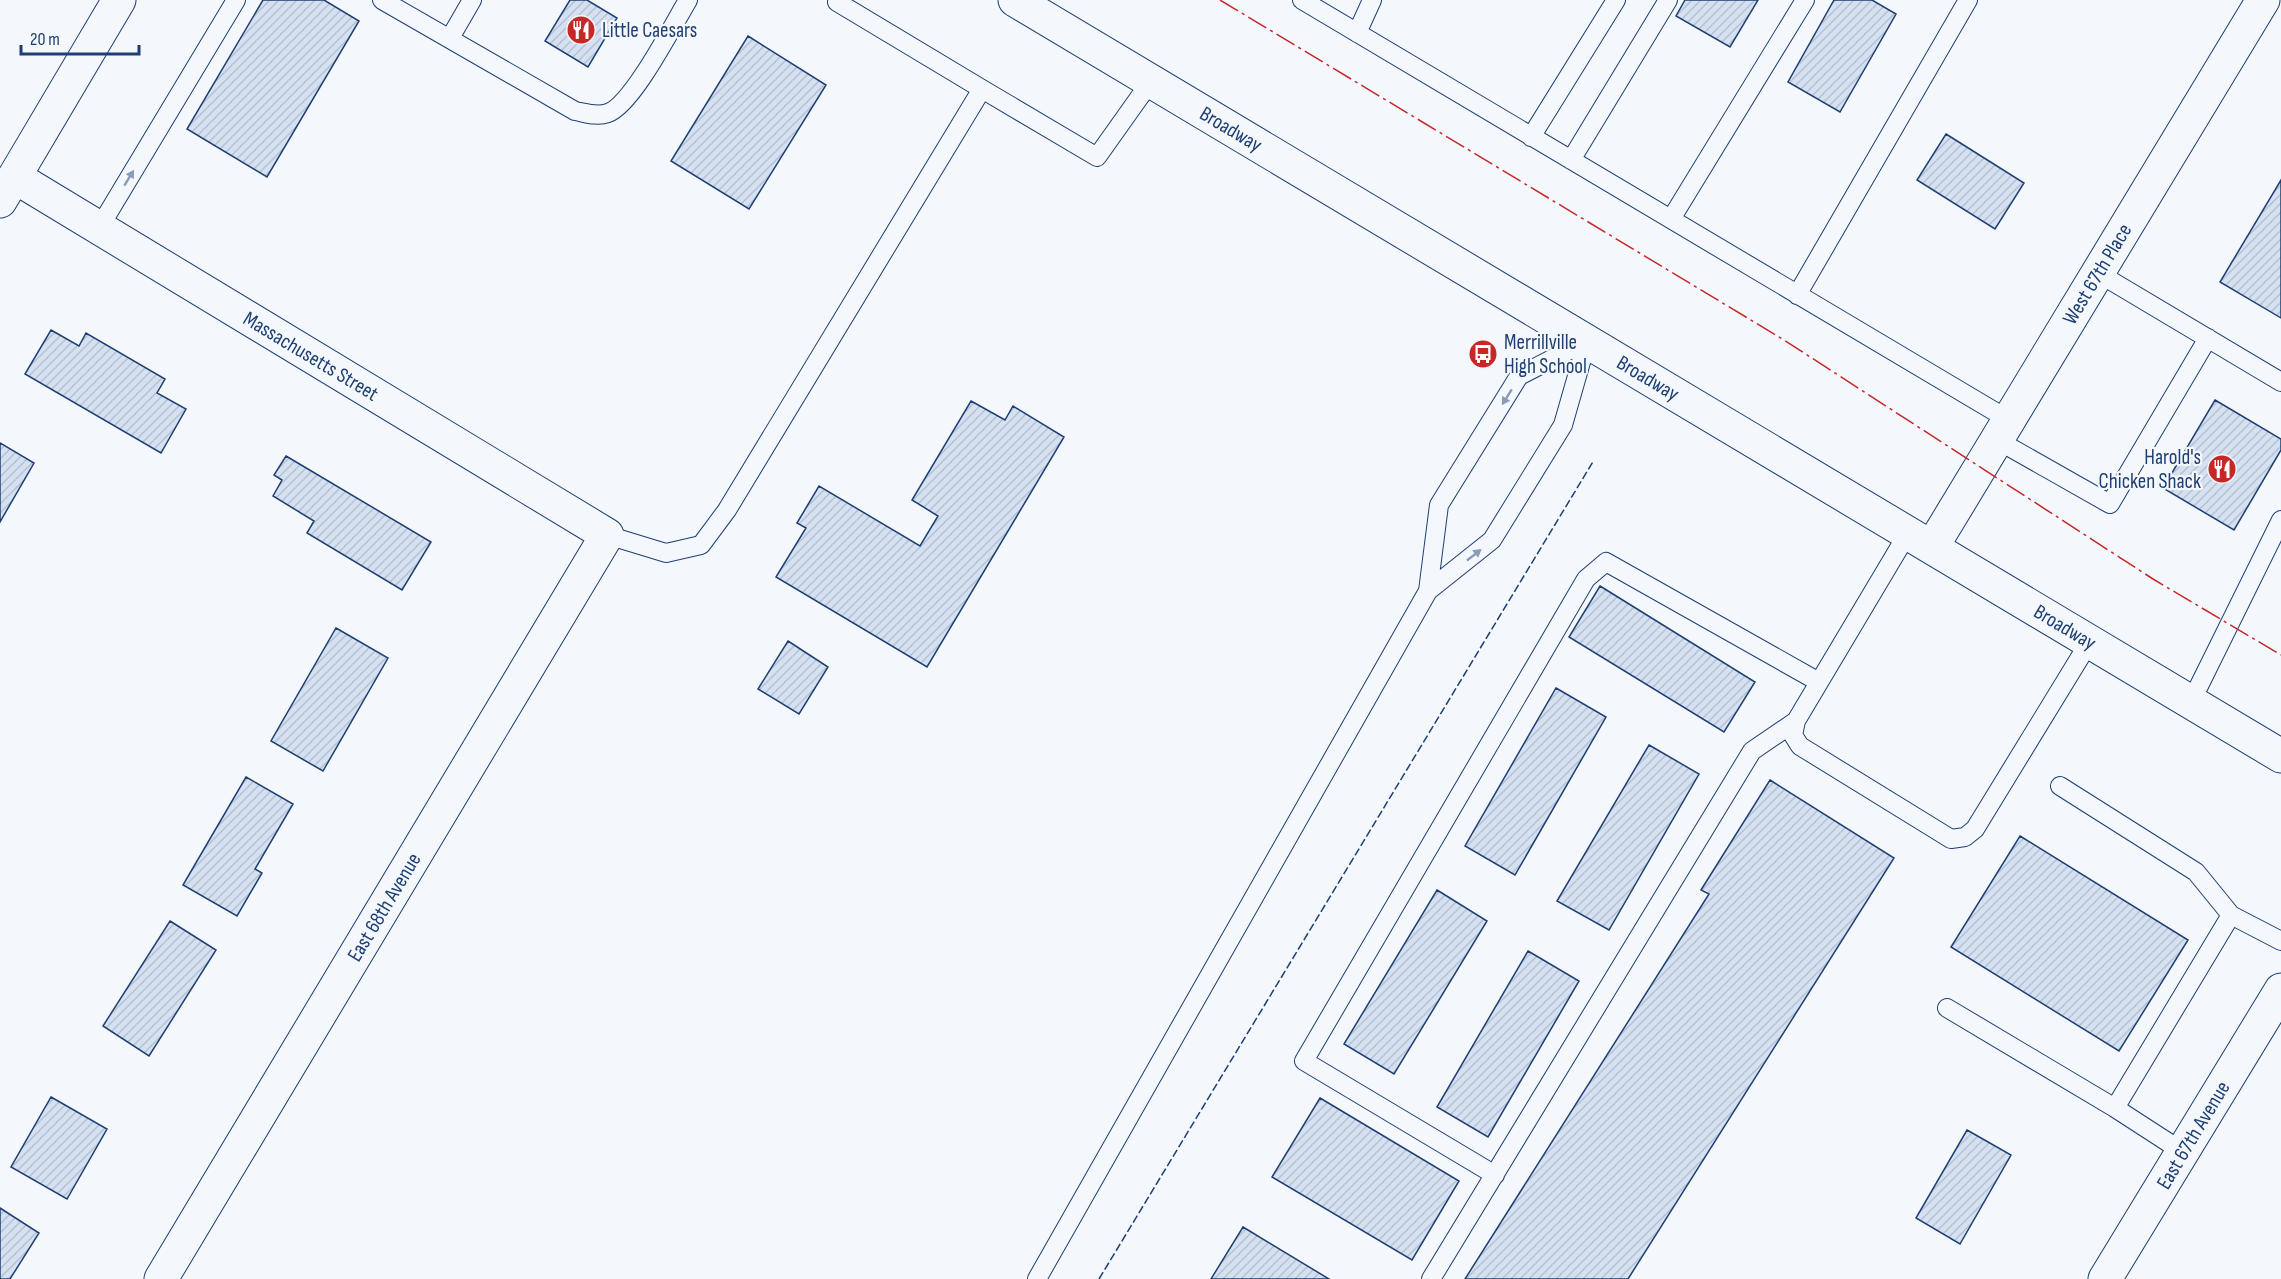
<svg xmlns="http://www.w3.org/2000/svg" width="2281" height="1279" font-family="'Sofia Sans Condensed',sans-serif">
<style>
.building{fill:url(#building-hatch);stroke:#1d3f73;stroke-width:1.5}
.lines{fill:none;stroke-linecap:round;stroke-linejoin:round}
.service-casing{stroke:#1d3f73;stroke-width:20}
.minor-casing{stroke:#1d3f73;stroke-width:35}
.primary-casing{stroke:#1d3f73;stroke-width:35}
.service{stroke:#f4f7fb;stroke-width:18}
.minor{stroke:#f4f7fb;stroke-width:33}
.primary{stroke:#f4f7fb;stroke-width:33}
.fence{stroke:#1d3f73;stroke-width:1.5;stroke-dasharray:8 3;stroke-linecap:butt}
.power{stroke:#c62828;stroke-width:1.5;stroke-dasharray:21 4.5 3 4.5;stroke-linecap:butt}
.oneway{fill:#889bb7}
.labels{text-anchor:middle;stroke-width:4.5;stroke-linejoin:round;paint-order:stroke}
.poi-label{font-size:21px;fill:#1d3f73;stroke:#f4f7fb;text-anchor:start}
.street-label{font-size:21px;fill:#1d3f73;stroke:#f4f7fb}
</style>
<defs>
<pattern id="building-hatch" width="6" height="6" patternUnits="userSpaceOnUse" patternTransform="scale(1.5)"><rect width="6" height="6" fill="#d5e0f0"/><path d="M-1 1l2-2M0 6l6-6M5 7l2-2" fill="none" stroke="#b6c1d1"/></pattern>
</defs>
<rect width="100%" height="100%" fill="#f4f7fb"/>
<!-- building -->
<path class="building" d="M 263,0 L 324,0 L 359,21 L 267,177 L 187,129 Z
M 570,0 L 587,0 L 617,18 L 588,67 L 545,41 Z
M 1685,0 L 1758,0 L 1730,47 L 1676,16 Z
M 1834,0 L 1872,0 L 1896,14 L 1840,112 L 1788,82 Z
M 748,36 L 826,85 L 749,209 L 671,161 Z
M 1946,134 L 2024,183 L 1995,229 L 1917,180 Z
M 2281,180 L 2281,318 L 2220,282 Z
M 51,330 L 79,346 L 86,333 L 165,379 L 157,393 L 186,409 L 161,453 L 25,374 Z
M 2215,400 L 2281,439 L 2281,450 L 2234,530 L 2163,488 Z
M 971,401 L 1005,420 L 1013,406 L 1064,437 L 927,667 L 776,577 L 806,528 L 797,523 L 819,486 L 920,546 L 938,516 L 912,500 Z
M 0,443 L 34,463 L 0,522 Z
M 286,456 L 431,542 L 402,590 L 307,533 L 314,521 L 273,496 L 282,480 L 274,475 Z
M 1600,586 L 1755,682 L 1724,732 L 1569,637 Z
M 336,628 L 388,658 L 323,771 L 271,741 Z
M 788,641 L 828,667 L 799,714 L 758,689 Z
M 1556,688 L 1606,717 L 1515,875 L 1465,846 Z
M 1649,745 L 1699,774 L 1609,930 L 1557,901 Z
M 246,777 L 293,804 L 255,869 L 262,873 L 237,916 L 183,885 Z
M 1770,780 L 1894,858 L 1628,1279 L 1465,1279 L 1709,894 L 1701,890 Z
M 2020,836 L 2188,940 L 2119,1051 L 1951,947 Z
M 1437,890 L 1487,921 L 1394,1074 L 1344,1044 Z
M 170,921 L 216,950 L 149,1056 L 103,1026 Z
M 1528,951 L 1579,981 L 1488,1137 L 1437,1107 Z
M 51,1097 L 107,1129 L 67,1199 L 11,1167 Z
M 1320,1098 L 1459,1181 L 1412,1260 L 1272,1177 Z
M 1967,1130 L 2011,1155 L 1960,1244 L 1916,1218 Z
M 0,1208 L 39,1233 L 10,1279 L 0,1279 Z
M 1243,1227 L 1329,1279 L 1211,1279 Z"/>
<g class="lines">
<!-- service casing -->
<g class="service-casing">
<path id="service" d="M 382,0 L 575,111 C 586,113 597,117 608,113 C 632,105 673,25 688,0
M 1302,0 L 2009,420
M 837,2 L 982,89
M 1357,33 L 1372,0
M 450,38 L 472,0
M 1531,137 L 1616,0
M 1571,160 L 1668,0
M 1671,219 L 1805,0
M 99,228 L 236,0
M 2098,273 L 2281,382
M 1797,295 L 1968,0
M 1997,440 L 2110,504 L 2208,338
M 1908,533 L 1796,721 L 1793,735 L 1800,746 L 1951,839 L 1965,837 L 1975,829 L 2090,641
M 607,535 L 666,553 L 701,545 L 727,510 L 982,89 L 1097,157 L 1151,81
M 1428,591 L 1439,505 L 1519,376 L 1587,341
M 2191,702 L 2281,520
M 2060,786 L 2196,872 L 2231,915 L 2281,941
M 1947,1008 L 2115,1108 L 2231,915
M 2115,1108 L 2183,1152
M 1495,1175 L 1304,1061 L 1586,579 L 1606,562 L 1819,682
M 1037,1279 L 1428,591 L 1492,540 L 1563,425 L 1587,341
M 1431,1279 L 1752,751 L 1796,721"/>
</g>
<!-- minor casing -->
<g class="minor-casing">
<path id="minor" d="M 15,177 L 607,535 L 161,1279
M 0,201 L 119,0
M 1932,547 L 2263,0
M 2105,1279 L 2281,990"/>
</g>
<!-- primary casing -->
<g class="primary-casing">
<path id="primary" d="M 1015,0 L 2281,756"/>
</g>
<!-- service -->
<use href="#service" class="service"/>
<!-- minor -->
<use href="#minor" class="minor"/>
<!-- primary -->
<use href="#primary" class="primary"/>
<!-- fence -->
<path class="fence" d="M 1099,1279 L 1594,460"/>
<!-- power -->
<path class="power" d="M 1220,0 L 1784,340 L 2153,579 L 2281,655"/>
</g>
<!-- one-way arrows -->
<defs><path id="oneway-solid" d="M-6-.8H1V-3.2L6.5 0L1 3.2V.8H-6Z" transform="scale(1.5)"/></defs>
<g class="oneway">
<use href="#oneway-solid" transform="translate(129 178) rotate(-59)"/>
<use href="#oneway-solid" transform="translate(1507 397) rotate(122)"/>
<use href="#oneway-solid" transform="translate(1474 555) rotate(-38)"/>
</g>
<!-- icons -->
<defs>
<g id="restaurant-disc" transform="scale(1.5)"><circle r="9.5" fill="#c62828" stroke="#f4f7fb"/><path d="M-5-6h1v4h1v-4h1v4h1v-4h1v5L-1.5 .5V6h-2V.5L-5-1ZM5-6V6H3V1.5H1.5Q1.5-4 5-6Z" fill="#fff"/></g>
<g id="bus-disc" transform="scale(1.5)"><circle r="9.5" fill="#c62828" stroke="#f4f7fb"/><path d="M-5-6H5V4H4V6H2V4H-2V6H-4V4H-5ZM-3.5-4V0h7V-4ZM-3.5 1.2v1.5H-2V1.2ZM2 1.2v1.5H3.5V1.2Z" fill="#fff"/></g>
</defs>
<g fill-rule="evenodd">
<use href="#restaurant-disc" x="581" y="30"/>
<use href="#bus-disc" x="1483" y="354"/>
<use href="#restaurant-disc" x="2222" y="469"/>
</g>
<g class="labels">
<!-- poi labels -->
<g class="poi-label">
<text x="602" y="37">Little Caesars</text>
<text x="1504" y="349">Merrillville<tspan x="1504" dy="24">High School</tspan></text>
<text x="2201" y="464" text-anchor="end">Harold's<tspan x="2201" dy="24">Chicken Shack</tspan></text>
</g>
<!-- street labels -->
<g class="street-label">
<text transform="translate(1231 129) rotate(31)" y="7">Broadway</text>
<text transform="translate(2097 274) rotate(-59)" y="7">West 67th Place</text>
<text transform="translate(311 356) rotate(31)" y="7">Massachusetts Street</text>
<text transform="translate(1648 378) rotate(31)" y="7">Broadway</text>
<text transform="translate(2065 627) rotate(31)" y="7">Broadway</text>
<text transform="translate(384 907) rotate(-59)" y="7">East 68th Avenue</text>
<text transform="translate(2193 1135) rotate(-59)" y="7">East 67th Avenue</text>
</g>
</g>
<!-- scale -->
<path d="M21 45v9h118v-9" fill="none" stroke="#1d3f73" stroke-width="3"/>
<text x="30" y="45" font-size="18" fill="#1d3f73" stroke="#f4f7fb" stroke-width="4.5" paint-order="stroke">20 m</text>
</svg>
